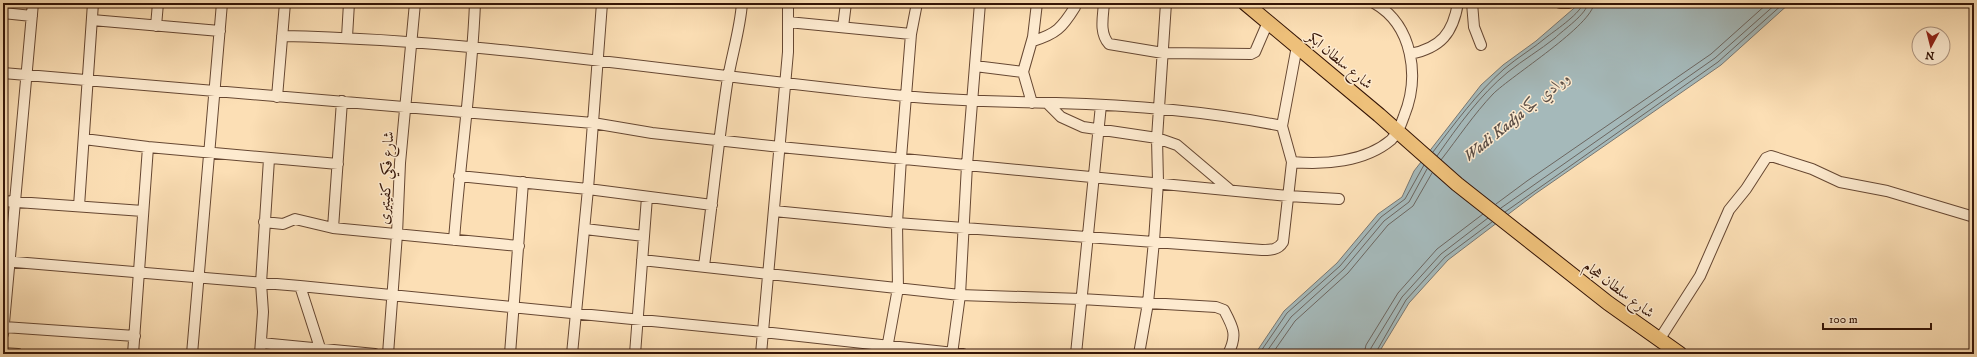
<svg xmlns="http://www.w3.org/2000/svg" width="1977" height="357" font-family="'IM FELL DW Pica',Amiri,serif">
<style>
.water{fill:#a5b9ba;stroke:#787772}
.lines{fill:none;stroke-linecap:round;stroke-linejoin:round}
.shore{stroke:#6c6660;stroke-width:1}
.stream{stroke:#787772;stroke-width:2}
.minor-casing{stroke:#664732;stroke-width:12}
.highway-casing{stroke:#341406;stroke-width:16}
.minor{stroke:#fdeacf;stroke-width:10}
.highway{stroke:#eec07a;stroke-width:14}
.labels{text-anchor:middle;stroke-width:3;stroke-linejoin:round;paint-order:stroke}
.street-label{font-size:15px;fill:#341406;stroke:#fdeacf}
.water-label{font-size:16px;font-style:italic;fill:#5c4e45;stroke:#fdeacf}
</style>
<rect width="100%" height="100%" fill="#fcdfb5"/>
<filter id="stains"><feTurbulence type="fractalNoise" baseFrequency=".005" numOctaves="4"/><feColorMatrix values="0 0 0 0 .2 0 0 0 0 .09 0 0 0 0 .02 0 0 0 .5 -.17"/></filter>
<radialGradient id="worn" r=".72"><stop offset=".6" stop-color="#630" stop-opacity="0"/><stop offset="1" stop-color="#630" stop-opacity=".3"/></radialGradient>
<!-- water -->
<path class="water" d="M 1580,3 L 1790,3 L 1721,65 L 1535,194 L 1448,260 L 1409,303 L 1378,354 L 1255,354 L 1284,311 L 1337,263 L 1378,214 L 1402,197 L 1414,171 L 1481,85 L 1503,65 L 1536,41 Z"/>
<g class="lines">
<!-- shore -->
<path class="shore" d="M 1433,152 C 1455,123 1477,93 1504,69 C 1518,57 1534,48 1548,36 C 1556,30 1582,12 1583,3
M 1437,156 C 1458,126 1480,95 1508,72 C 1523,60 1540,50 1555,38 C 1563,30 1587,14 1588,3
M 1441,160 C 1458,138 1474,114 1493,94 C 1511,76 1593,25 1594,3
M 1496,204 L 1527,181 L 1711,54 L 1768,3
M 1501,208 L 1715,58 L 1777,3
M 1505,212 L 1718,62 L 1784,3
M 1259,354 L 1287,313 L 1340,266 L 1381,217 L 1405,199 L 1424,165
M 1265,354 L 1291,317 L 1344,269 L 1384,221 L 1409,202 L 1427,169
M 1272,354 L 1295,321 L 1348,273 L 1388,225 L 1413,206 L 1432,173
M 1364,354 L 1366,345 L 1398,293 L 1437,249 L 1483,214
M 1370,354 L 1371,348 L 1402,297 L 1441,254 L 1488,218
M 1375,354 L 1406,300 L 1445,257 L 1492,222"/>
<!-- stream -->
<path class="stream" d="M 392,353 L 398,354"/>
<!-- minor casing -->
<g class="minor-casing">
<path id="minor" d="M 1104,3 C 1103,17 1099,33 1109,44 L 1163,53 L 1251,54 L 1255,52 L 1268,22
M 1472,3 L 1474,27 L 1481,45
M 1560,3 L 1569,3
M 3,13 L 32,16
M 92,20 L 220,31
M 788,22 L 911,34
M 156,26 L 158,3
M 843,27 L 846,3
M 282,36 C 491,40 697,76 904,96 C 955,101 1005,102 1056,103 C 1131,105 1208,111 1282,126 L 1292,162 L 1283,242 C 1278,250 1271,250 1262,250 L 897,223 L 774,211
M 347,37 L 349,3
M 1033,41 C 1056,34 1062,28 1075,7
M 1410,54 C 1441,48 1453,33 1458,3
M 975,66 L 1023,72
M 3,73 L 593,123 L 652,133 L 780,147 L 1288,196 L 1339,199
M 277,97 L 285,3
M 1032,103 L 1023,72 L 1033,37 L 1037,3
M 1047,103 L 1061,117 L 1083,127 L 1157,138 L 1177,145 L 1229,189
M 1282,126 L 1297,46
M 84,139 L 148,147 L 338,164
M 1292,162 C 1324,165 1365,162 1391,140 C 1398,133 1401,125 1404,116 C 1420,77 1413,25 1374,3
M 459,176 L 588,189 L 712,205
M 3,201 L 143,211
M 79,206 L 93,3
M 264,222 L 283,224 L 295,219 L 333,228 L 519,246
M 333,228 L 342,101
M 585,229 L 644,236
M 454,240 C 460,161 472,82 475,3
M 642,260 L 960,295 L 1081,299 L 1216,307 L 1224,310 C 1233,327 1238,335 1228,354
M 3,261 L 300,286 L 763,332 L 963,354
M 704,266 C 712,205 718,144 727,84 C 731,57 740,31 742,3
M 300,286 L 320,348 L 320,353
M 4,327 L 135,336
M 3,334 L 33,3
M 1659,340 L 1700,276 L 1729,210 L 1746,189 L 1766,158 L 1771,156 L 1812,169 L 1840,182 L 1887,191 L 1974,217
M 261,343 L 375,354
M 3,353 L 18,354
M 133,354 L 148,147
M 192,354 L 222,3
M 260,354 L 263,312 L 261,283 L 269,159
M 388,354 L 397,234 L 400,163 L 415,3
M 510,354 L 523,182
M 572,354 L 588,189 L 602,3
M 635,354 L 647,197
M 761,354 L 788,52 L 788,3
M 886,354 L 898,288 L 897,223 L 901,158 L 911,34 L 917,3
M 952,354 L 960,295 L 967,165 L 980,3
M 1076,354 L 1101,105
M 1139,354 L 1148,303 L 1154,241 L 1158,182 L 1157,138 L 1166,3"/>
</g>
<!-- highway casing -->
<g class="highway-casing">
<path id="highway" d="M 1245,3 L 1379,115 L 1457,184 L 1608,303 L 1680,354"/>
</g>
<!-- minor -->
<use href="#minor" class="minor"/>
<!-- highway -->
<use href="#highway" class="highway"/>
</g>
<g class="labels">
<!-- street labels -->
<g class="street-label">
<text transform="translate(1340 60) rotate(40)" y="5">شارع سلطان ابكر</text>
<text transform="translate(386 178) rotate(-87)" y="5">شارع فكي كفيتيرى</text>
<text transform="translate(1619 289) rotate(37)" y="5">شارع سلطان هجام</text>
</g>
<!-- water labels -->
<g class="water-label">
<text transform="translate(1516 116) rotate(-39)" y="6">Wadi Kadja ووادي كجا</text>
</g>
</g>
<!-- margin -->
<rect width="1977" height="357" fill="none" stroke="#fcdfb5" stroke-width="16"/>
<rect x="4" y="4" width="1969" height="349" fill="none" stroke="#341406" stroke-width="2"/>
<rect x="8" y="8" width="1961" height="341" fill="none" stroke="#341406"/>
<!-- north arrow -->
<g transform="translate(1931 46) rotate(187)"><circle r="19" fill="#fdeacf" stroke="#ad947f"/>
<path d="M0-3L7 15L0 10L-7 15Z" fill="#8f2418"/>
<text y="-6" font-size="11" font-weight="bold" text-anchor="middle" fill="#341406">N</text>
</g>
<!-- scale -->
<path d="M1823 323v6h108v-6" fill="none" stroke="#341406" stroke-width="2"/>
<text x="1829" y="323" font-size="12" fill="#341406" stroke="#fdeacf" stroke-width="3" paint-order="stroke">100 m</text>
<rect width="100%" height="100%" filter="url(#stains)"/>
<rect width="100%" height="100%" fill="url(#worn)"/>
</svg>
